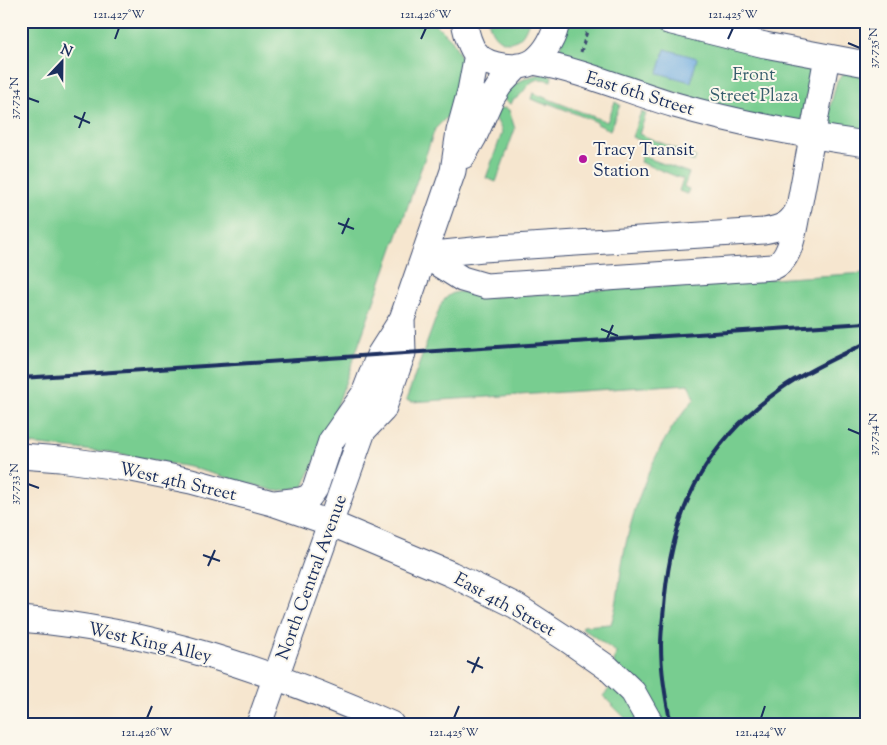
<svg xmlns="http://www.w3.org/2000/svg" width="887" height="745" font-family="'Sorts Mill Goudy',serif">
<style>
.green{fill:#78cd90;stroke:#4a7e77}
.water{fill:#6daadf;stroke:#446c9e}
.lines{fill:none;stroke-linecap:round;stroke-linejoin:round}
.minor-casing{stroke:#3c4a6f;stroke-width:27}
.path{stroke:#3c4a6f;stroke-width:3;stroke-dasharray:4 4;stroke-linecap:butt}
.minor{stroke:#fff;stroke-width:25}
.rail{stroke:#1b2f5e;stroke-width:4}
.ticks{fill:none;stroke:#1b2f5e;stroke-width:2}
.poi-dot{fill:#b5179e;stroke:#fbf7ec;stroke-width:2}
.labels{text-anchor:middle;stroke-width:4;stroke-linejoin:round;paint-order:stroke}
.park-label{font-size:18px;fill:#375e6d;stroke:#fbf7ec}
.street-label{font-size:18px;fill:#1b2f5e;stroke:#fbf7ec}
.poi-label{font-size:18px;fill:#1b2f5e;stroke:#fbf7ec;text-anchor:start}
.neatline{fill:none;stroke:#1b2f5e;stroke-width:2}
.ticks-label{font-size:12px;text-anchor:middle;fill:#1b2f5e}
</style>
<rect width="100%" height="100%" fill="#fbf7ec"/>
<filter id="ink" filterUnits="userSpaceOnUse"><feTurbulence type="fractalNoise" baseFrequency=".02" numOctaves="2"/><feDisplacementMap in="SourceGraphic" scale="10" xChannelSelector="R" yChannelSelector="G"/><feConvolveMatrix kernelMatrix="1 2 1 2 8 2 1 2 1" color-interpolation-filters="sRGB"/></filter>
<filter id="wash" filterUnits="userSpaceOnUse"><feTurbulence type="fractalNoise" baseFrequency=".0096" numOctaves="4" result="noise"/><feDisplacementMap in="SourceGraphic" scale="20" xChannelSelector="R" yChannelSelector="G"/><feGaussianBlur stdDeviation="1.12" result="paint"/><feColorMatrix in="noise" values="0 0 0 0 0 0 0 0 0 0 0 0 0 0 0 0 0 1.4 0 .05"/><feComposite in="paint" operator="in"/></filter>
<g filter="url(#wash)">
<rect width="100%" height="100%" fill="#f6e6cf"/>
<!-- green -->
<path class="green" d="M 21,21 L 430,21 L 441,29 L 452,40 L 460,55 L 464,67 L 454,110 L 435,129 L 326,437 L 303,487 L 276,491 L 189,467 L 105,452 L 21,443 Z
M 489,21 L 529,21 C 527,27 524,35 518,39 C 504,48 490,35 489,21 Z
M 568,21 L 636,21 L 811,65 L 812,73 L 801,122 L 743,115 L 560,56 C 558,48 566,31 568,21 Z
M 847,71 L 866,71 L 866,138 L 828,128 L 829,111 L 837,81 Z
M 544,74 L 552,76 L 551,81 C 526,73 528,94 513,100 L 511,104 L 506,102 L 502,96 C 515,83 525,76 544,74 Z
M 533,93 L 607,122 L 615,102 L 620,105 L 610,130 L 597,124 L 597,122 L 548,103 L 547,105 L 531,99 Z
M 504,108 L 509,110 L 515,129 L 496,182 L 486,178 L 502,133 C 501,125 494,120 494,110 Z
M 641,112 L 646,114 L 639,134 L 696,157 L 694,162 L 632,137 Z
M 642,156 L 689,173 L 684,187 L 689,189 L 687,194 L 679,191 L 683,179 L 640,162 Z
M 866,273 L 866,724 L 631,724 L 603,696 L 609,689 L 616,652 L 582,628 L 583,626 L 611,624 C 619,601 619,577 624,553 C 633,508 650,460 676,422 C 682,414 689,406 695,398 L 688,384 L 411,402 L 406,400 L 441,304 C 454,285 467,293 486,297 Z"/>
<!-- water -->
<path class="water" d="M 665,49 L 697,58 L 691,82 L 658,73 Z"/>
</g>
<g filter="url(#ink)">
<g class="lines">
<!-- minor casing -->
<g class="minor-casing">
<path id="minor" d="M 464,21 C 466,32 469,45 476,54 C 488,67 519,71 534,61 C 546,52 555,36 557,21
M 668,21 L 765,45 L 866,64
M 533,62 C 580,70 628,91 675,105 C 737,123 802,135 866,144
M 463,156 L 474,137 L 491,99 L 500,85 L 518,66
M 424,255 L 483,249 L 764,231 C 782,228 792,224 799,207 L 827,57
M 424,255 L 462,279 L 486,286 L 773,267 C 792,260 794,227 798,210
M 363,431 L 383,410 L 403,353 L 402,319
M 21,456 L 60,459 L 132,469 L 191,481 L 272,503 L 330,523 L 451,574 L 516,606 L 568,640 L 608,668 L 633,692 L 651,724
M 275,503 L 301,500 L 309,497 L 315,489 L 331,441 L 364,394
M 21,619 C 150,630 273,671 391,724
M 259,724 L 363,431 L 364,394 L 379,355 L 402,319 L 453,171 L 459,131 L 470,91 L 477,54"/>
</g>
<!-- path -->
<path class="path" d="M 581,52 L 590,21"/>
<!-- minor -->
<use href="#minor" class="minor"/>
<!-- rail -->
<path class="rail" d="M 21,378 L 866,323
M 671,724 C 665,697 661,672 661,645 C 661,628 664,612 665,595 C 674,505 707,441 782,388 C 807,370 838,357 866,343"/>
</g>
</g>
<!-- ticks -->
<path class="ticks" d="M 115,39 L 119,28M 421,39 L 426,28M 728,39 L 733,28M 848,43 L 860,48M 28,98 L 39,102M 74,116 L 90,123M 79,128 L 85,112M 338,223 L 354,229M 342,234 L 349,218M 601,329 L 618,336M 606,341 L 613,325M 848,429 L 860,434M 28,484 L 39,488M 203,555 L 220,561M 208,566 L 215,550M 467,661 L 483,668M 472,673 L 479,657M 147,718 L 152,706M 454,718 L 459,706M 761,718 L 765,706"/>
<!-- markers -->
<circle class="poi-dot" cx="583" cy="159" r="5"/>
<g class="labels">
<!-- park labels -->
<g class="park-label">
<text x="754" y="80">Front<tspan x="754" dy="21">Street Plaza</tspan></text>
</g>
<!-- street labels -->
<g class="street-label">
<text transform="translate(640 93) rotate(17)" y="6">East 6th Street</text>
<text transform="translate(178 481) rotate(13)" y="6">West 4th Street</text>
<text transform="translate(311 577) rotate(-70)" y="6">North Central Avenue</text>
<text transform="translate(505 604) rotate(29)" y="6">East 4th Street</text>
<text transform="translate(150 642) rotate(13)" y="6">West King Alley</text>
</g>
<!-- poi labels -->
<g class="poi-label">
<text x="593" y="155">Tracy Transit<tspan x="593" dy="21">Station</tspan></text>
</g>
</g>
<!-- margin -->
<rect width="887" height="745" fill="none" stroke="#fbf7ec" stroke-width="55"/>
<!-- north arrow -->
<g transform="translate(62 62) rotate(22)" stroke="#fbf7ec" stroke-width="4" paint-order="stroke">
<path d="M0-4L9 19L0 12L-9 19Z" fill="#1b2f5e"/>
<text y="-8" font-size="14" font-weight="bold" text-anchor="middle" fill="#1b2f5e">N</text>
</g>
<rect x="28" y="28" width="832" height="690" class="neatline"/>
<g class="ticks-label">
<text x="119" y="18">121.427°W</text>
<text x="426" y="18">121.426°W</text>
<text x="733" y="18">121.425°W</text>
<text transform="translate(873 48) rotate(-90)" y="4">37.735°N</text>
<text transform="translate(14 98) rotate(-90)" y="4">37.734°N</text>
<text transform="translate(873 434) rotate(-90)" y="4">37.734°N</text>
<text transform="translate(14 484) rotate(-90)" y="4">37.733°N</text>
<text x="147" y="736">121.426°W</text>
<text x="454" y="736">121.425°W</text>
<text x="761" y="736">121.424°W</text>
</g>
</svg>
